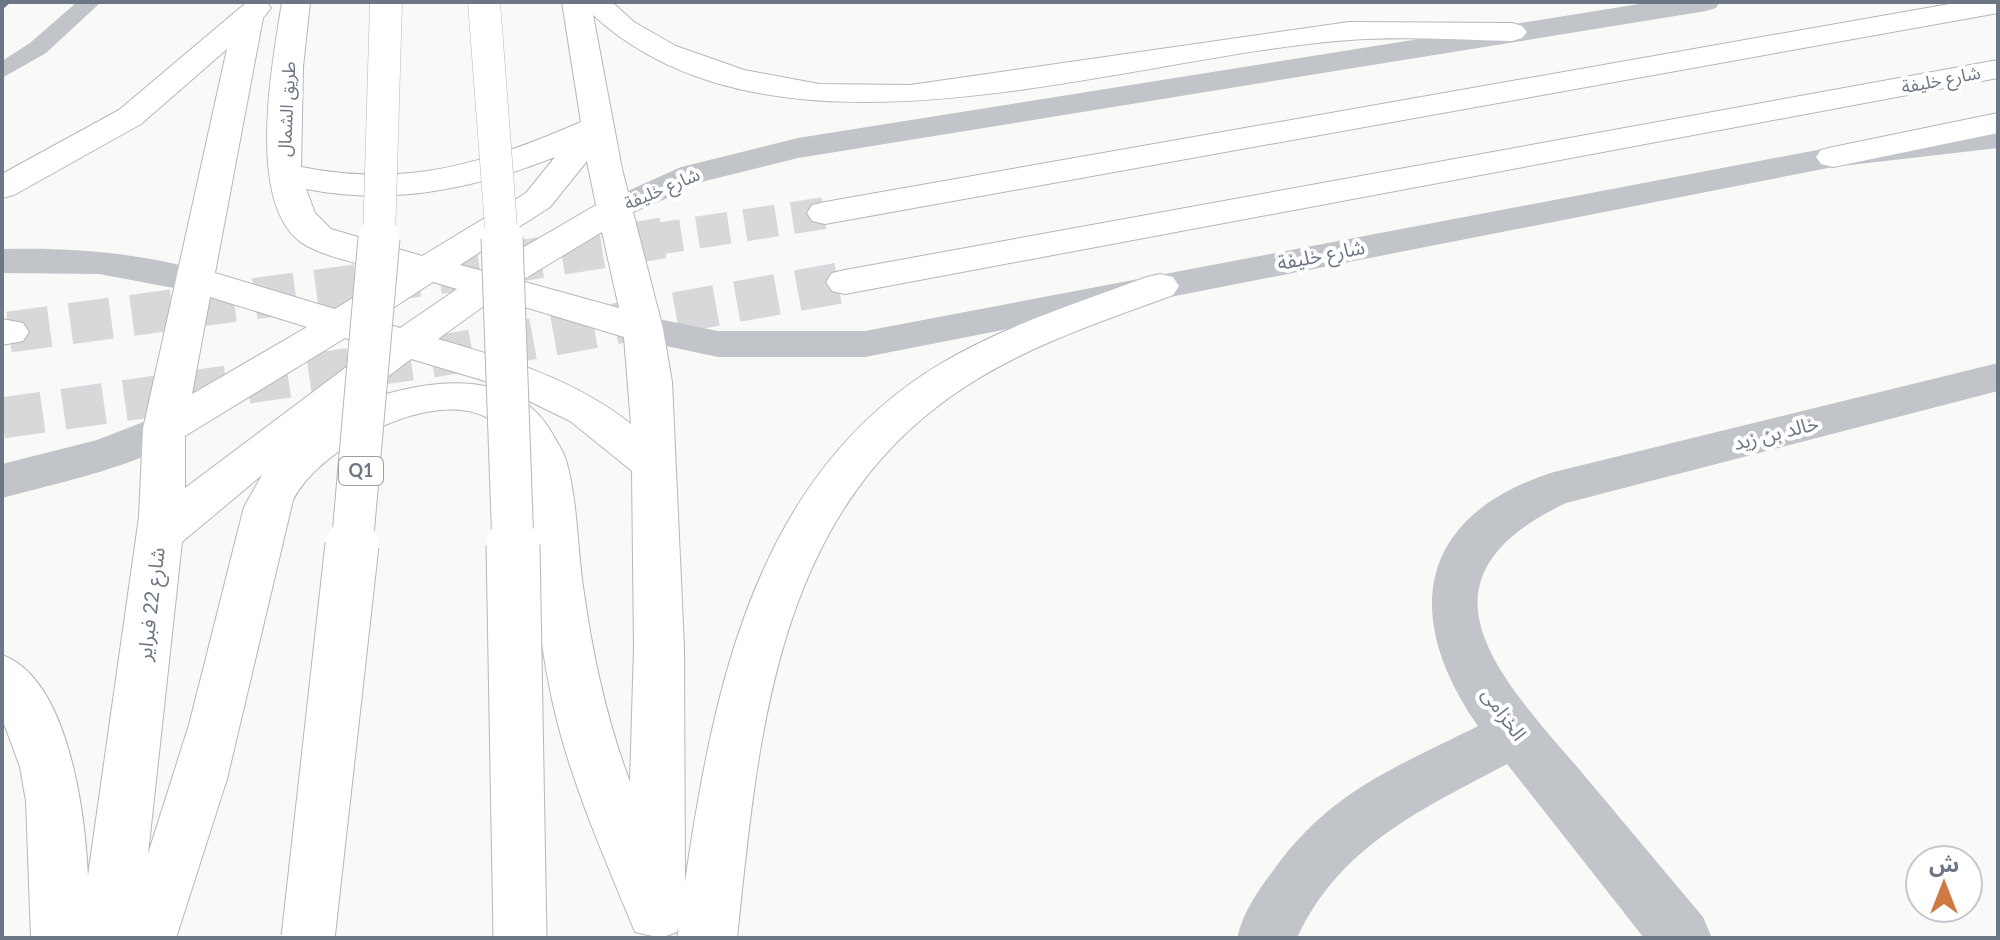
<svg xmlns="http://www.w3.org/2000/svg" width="2000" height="940" font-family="Lato,'Noto Sans Arabic',sans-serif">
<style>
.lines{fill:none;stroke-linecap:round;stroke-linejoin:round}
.primary-tunnel-far1{stroke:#d6d8da;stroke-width:32;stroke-dasharray:32 16;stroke-linecap:butt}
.primary-tunnel{stroke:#d6d8da;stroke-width:41;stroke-dasharray:41 21;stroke-linecap:butt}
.secondary-casing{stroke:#b4b7bc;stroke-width:2}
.primary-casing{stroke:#b3b6ba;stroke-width:2}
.service{fill:#c1c4c8;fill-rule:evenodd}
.minor{fill:#c1c4c8;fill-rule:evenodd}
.tertiary{fill:#c1c4c8;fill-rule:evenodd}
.secondary{fill:#fff;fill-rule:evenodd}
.primary{fill:#fff;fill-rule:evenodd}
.motorway-bridge-far2-casing{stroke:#b5b7bb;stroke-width:33;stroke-linecap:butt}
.motorway-bridge-far1-casing{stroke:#b5b7bb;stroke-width:43;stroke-linecap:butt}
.motorway-bridge-casing{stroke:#b5b7bb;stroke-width:55;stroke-linecap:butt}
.motorway-bridge-far2{stroke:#fff;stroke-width:32}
.motorway-bridge-far1{stroke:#fff;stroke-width:41}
.motorway-bridge{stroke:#fff;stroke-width:53}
.shaded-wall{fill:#767a7f}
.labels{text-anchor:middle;stroke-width:8;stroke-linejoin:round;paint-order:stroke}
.far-street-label{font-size:18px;fill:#6c7684;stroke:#fff}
.shield{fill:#fff;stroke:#989fa9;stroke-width:2}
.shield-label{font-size:18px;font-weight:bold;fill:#6c7684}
.street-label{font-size:20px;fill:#6c7684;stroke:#fff}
</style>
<rect width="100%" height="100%" fill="#f9f9f7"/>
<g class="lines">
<!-- primary-tunnel-far1 -->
<path class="primary-tunnel-far1" d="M 650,240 L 825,213"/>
<!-- primary-tunnel -->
<path class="primary-tunnel" d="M 9,332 L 444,273 L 663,238
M 2,418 L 438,356 L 845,282"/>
<!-- secondary casing -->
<g class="secondary-casing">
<path id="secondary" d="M 247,2 L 267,2 L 271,8 L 263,18 L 215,273 L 335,309 L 395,272 C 367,265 334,260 307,246 C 243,211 273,61 282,2 L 310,2 L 303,67 L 301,167 C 408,188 483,164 581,122 L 562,2 L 612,2 L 634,22 L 676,46 L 744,70 L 819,84 L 910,85 L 1349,22 L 1512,23 L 1522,26 L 1527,32 L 1522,38 L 1512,41 C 1458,40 1402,36 1349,40 C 1126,56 778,185 593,15 L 622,169 L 663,329 L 672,382 L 684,647 L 685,882 C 714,685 756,475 940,364 C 1004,326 1077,303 1147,277 L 1160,274 L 1173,277 L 1179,286 L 1173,295 C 1104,321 1031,344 968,385 C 775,508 759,731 737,938 L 677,938 L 679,927 L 677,932 L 661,938 L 635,932 C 607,864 577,796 558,725 C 536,638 531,547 522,458 C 513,441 504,426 486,417 C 430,388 319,448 293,500 L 227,779 L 176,938 L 31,938 L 26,801 L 20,767 L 2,718 L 2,655 C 69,679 85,814 88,876 L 139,517 L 143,429 L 227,49 L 141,124 L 14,195 L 2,198 L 2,174 L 119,110 ZM 555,157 L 526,193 L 422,256 L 331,229 L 315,213 L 306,189 C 393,206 474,189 555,157 ZM 587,161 L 596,205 L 483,271 L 460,265 L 550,207 ZM 602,232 L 619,308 L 521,281 ZM 433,282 L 457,289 L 400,328 L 374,320 ZM 210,297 L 307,327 L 192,394 ZM 495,298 L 624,337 L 631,424 C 574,379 507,359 438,339 ZM 345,338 L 373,347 L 185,488 L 185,436 ZM 411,359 L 492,383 L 570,421 L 632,471 L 634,647 L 630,782 C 607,721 593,657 584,593 C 577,550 578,501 566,460 C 563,450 556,441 552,433 C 510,360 412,382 348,407 ZM 262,475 L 244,507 L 189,725 L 148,854 L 182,542 Z"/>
</g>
<!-- primary casing -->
<g class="primary-casing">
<path id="primary" d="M 1961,2 L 1998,2 L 1998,13 L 825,224 L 812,221 L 807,213 L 812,205 L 825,202 Z
M 1998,60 L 1998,78 L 845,294 L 832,291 L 826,282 L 832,273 L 845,270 Z
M 1998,113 L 1998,133 L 1833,167 L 1821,164 L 1816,157 L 1821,150 L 1833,147 Z
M 2,319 L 23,323 L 29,332 L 23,341 L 2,345 Z"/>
</g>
<!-- service -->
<path class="service" d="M 77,2 L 101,2 L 46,53 L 2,78 L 2,61 L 30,43 Z"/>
<!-- minor -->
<path class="minor" d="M 2,249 C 73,247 140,253 208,272 L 214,280 L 208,288 L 195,292 L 99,274 L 2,273 Z
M 1998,363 L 1998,391 L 1566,503 C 1405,579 1498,675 1578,768 C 1620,818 1661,867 1703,917 L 1712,938 L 1644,938 L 1507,764 C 1423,809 1340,845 1297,938 L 1237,938 C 1244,910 1258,891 1275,868 C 1332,790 1395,768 1478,726 C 1401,616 1417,515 1554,472 Z
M 164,414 L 179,418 L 185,429 C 167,461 41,487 2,498 L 2,464 L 97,440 Z"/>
<!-- tertiary -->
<path class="tertiary" d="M 1652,2 L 1720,2 L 1716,8 L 1706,11 L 798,158 L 705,181 L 625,217 L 613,221 L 601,217 L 595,210 L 601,203 L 681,167 L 798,138 Z
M 1998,128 L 1998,148 L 1833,167 L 865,357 L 718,357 L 629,338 L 623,329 L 629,320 L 643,316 L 718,331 L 865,331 L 1833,147 Z"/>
<!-- secondary -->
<use href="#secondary" class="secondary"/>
<!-- primary -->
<use href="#primary" class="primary"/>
<!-- motorway-bridge-far2 casing -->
<g class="motorway-bridge-far2-casing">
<path id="motorway-bridge-far2" d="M 484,2 L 502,240
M 379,240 L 386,2"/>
</g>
<!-- motorway-bridge-far1 casing -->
<g class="motorway-bridge-far1-casing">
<path id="motorway-bridge-far1" d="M 502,238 L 513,547
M 352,547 L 379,238"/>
</g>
<!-- motorway-bridge casing -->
<g class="motorway-bridge-casing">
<path id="motorway-bridge" d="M 513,545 L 520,938
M 308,938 L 352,545"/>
</g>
<!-- motorway-bridge-far2 -->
<use href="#motorway-bridge-far2" class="motorway-bridge-far2"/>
<!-- motorway-bridge-far1 -->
<use href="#motorway-bridge-far1" class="motorway-bridge-far1"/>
<!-- motorway-bridge -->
<use href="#motorway-bridge" class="motorway-bridge"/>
</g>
<!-- shaded-wall -->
<path class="shaded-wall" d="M 2,2 L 11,2 L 2,10 Z"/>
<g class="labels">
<!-- far-street labels -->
<g class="far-street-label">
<text transform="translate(1941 80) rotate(-11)" y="6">شارع خليفة</text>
<text transform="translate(287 109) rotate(-87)" y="6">طريق الشمال</text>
<text transform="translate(662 189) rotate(-23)" y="6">شارع خليفة</text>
</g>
<!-- shield labels -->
<rect class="shield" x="339" y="457" width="44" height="28" rx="6"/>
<g class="shield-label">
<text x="361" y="477">Q1</text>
</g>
<!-- street labels -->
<g class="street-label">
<text transform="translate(1321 255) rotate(-11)" y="7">شارع خليفة</text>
<text transform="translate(1776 433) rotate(-14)" y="7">خالد بن زيد</text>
<text transform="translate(151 604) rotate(-83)" y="7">شارع 22 فبراير</text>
<text transform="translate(1504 714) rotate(54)" y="7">الخزامى</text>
</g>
</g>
<!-- border -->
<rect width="2000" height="940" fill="none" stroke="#6c7684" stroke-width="8"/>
<!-- north arrow -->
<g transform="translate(1944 884)"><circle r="38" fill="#ffffff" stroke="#c4c8ce" stroke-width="2"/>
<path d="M0-6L14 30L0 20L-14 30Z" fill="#cd7b43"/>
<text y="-12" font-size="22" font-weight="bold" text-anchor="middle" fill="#6c7684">ش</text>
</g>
</svg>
